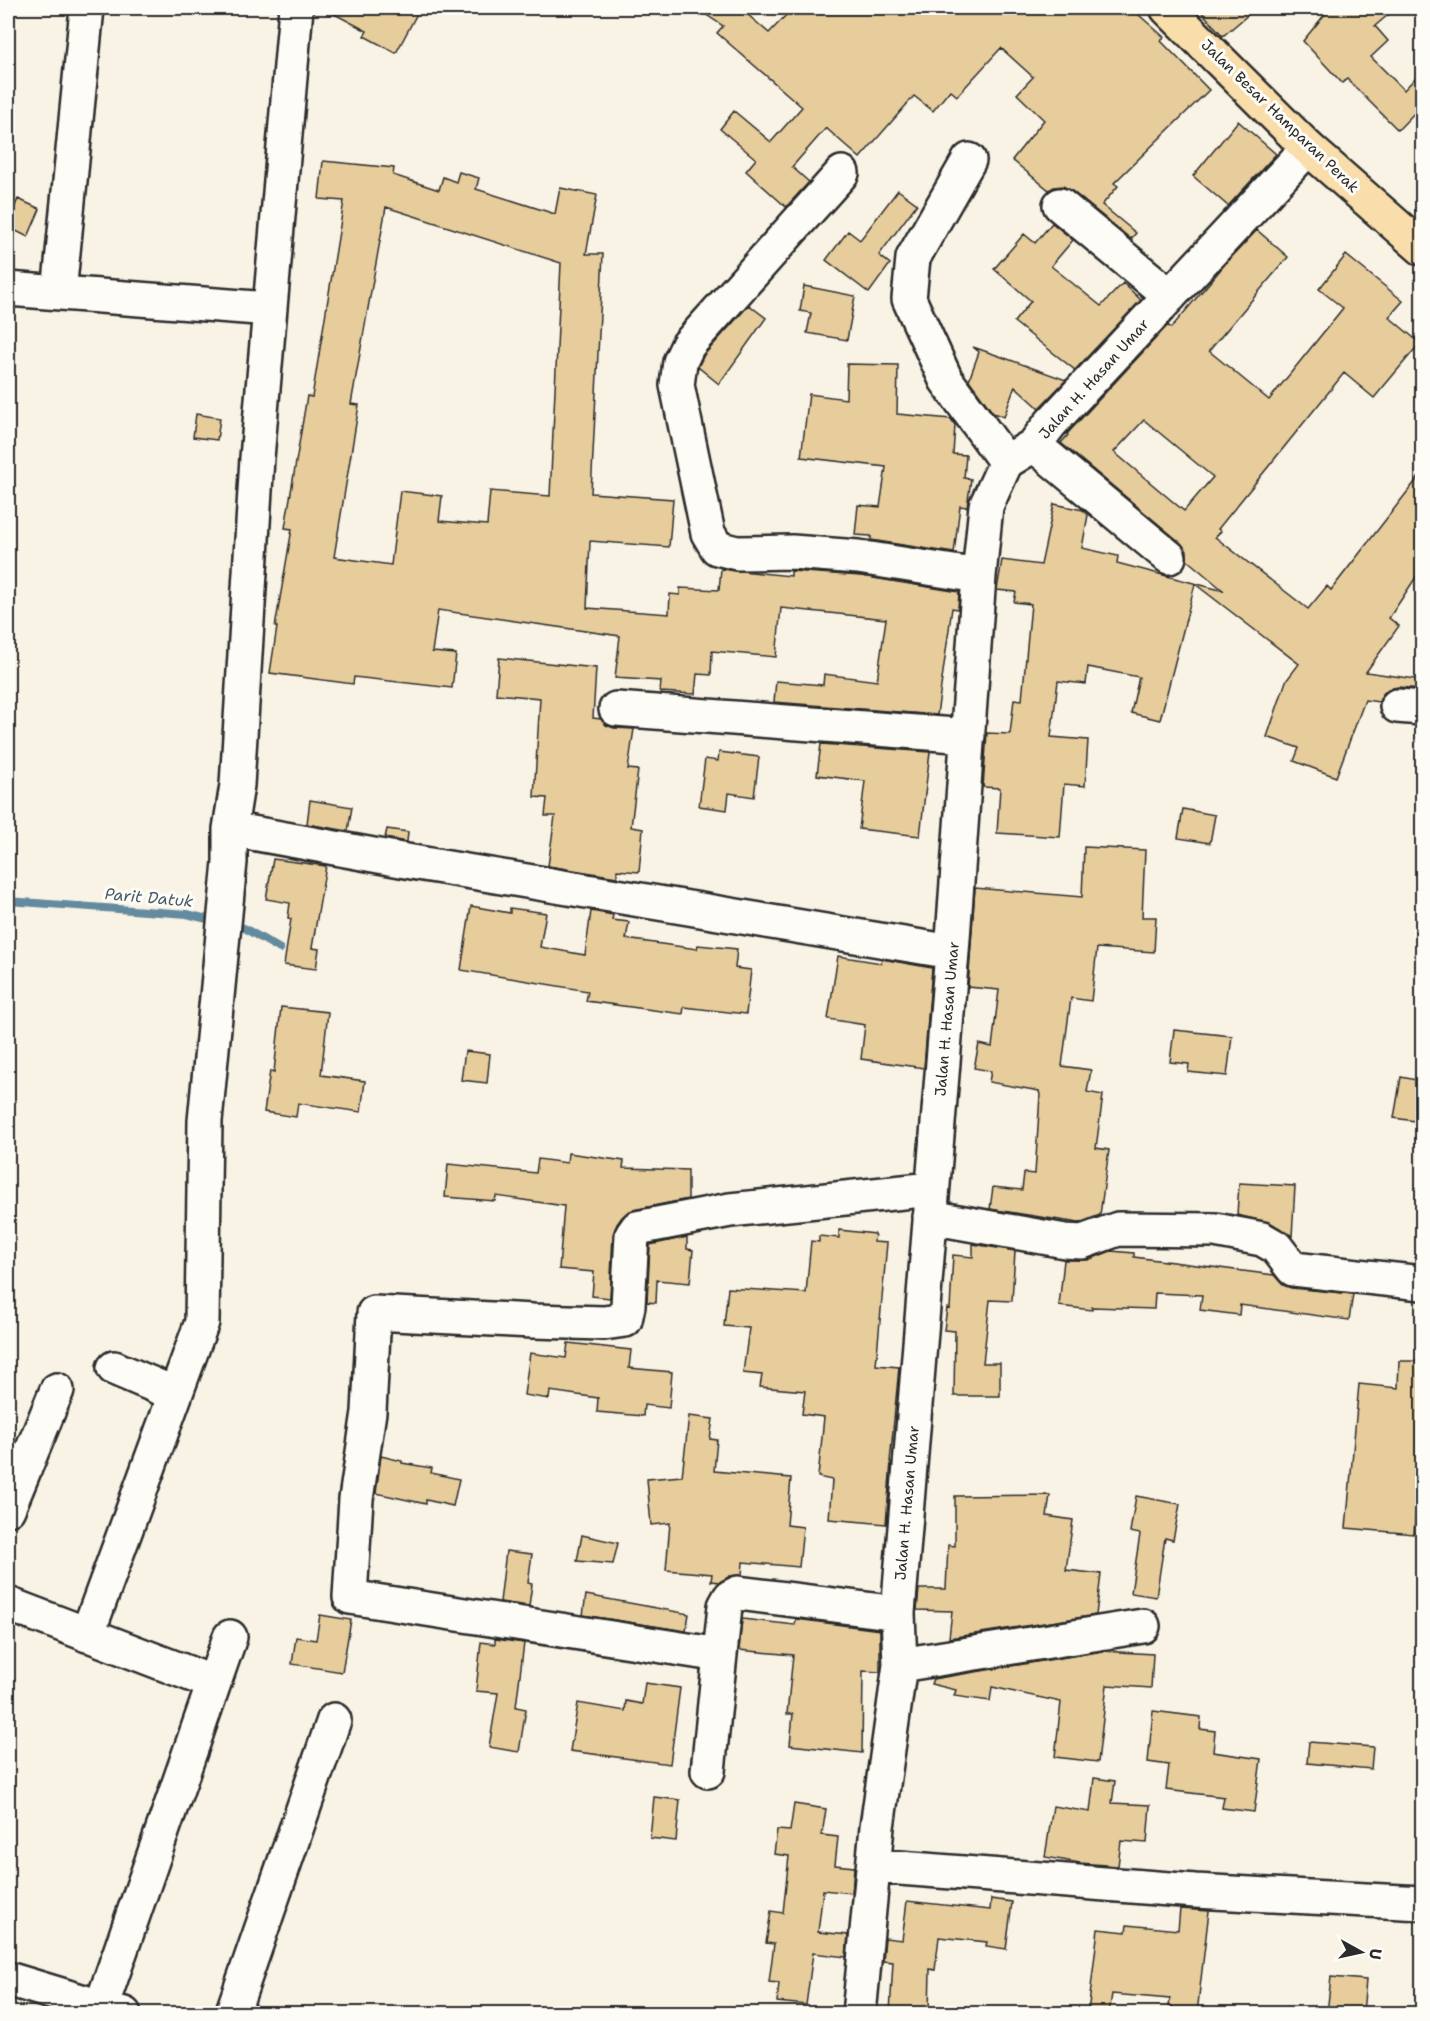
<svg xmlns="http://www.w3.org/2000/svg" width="1430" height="2021" font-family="'Shantell Sans',sans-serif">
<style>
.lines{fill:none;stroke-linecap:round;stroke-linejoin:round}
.stream{stroke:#648a9e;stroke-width:8}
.building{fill:#e7cd9c;stroke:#2b2b2b;stroke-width:1.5;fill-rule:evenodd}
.minor-casing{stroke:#2b2b2b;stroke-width:38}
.major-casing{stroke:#2b2b2b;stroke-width:38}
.minor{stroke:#fdfcf7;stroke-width:33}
.major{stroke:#f9deab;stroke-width:33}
.labels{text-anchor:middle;stroke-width:6;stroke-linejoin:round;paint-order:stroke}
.street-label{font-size:15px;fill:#2b2b2b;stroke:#fdfcf7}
.water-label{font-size:16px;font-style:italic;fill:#485b65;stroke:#fdfcf7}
</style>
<rect width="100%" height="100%" fill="#f9f3e5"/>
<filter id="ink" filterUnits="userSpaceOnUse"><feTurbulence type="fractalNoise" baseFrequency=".0167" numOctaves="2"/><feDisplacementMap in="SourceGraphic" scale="12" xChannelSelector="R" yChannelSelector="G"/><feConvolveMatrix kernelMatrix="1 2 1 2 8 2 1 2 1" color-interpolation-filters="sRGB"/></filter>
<g filter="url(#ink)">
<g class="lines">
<!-- stream -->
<path class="stream" d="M 8,901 L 187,914 L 219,922
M 231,925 L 244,928 L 280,949"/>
</g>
<!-- building -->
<path class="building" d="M 323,8 L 420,8 L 396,53 L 364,36 L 367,31 Z
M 696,8 L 740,8 L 769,33 L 793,8 L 1131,8 L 1164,37 L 1161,41 L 1209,90 L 1114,183 L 1118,186 L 1102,205 L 1136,233 L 1131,239 L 1072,191 L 1063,186 L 1054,187 L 1049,190 L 1012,160 L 1044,120 L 1017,94 L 1033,77 L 1001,48 L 957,96 L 950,90 L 933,111 L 914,96 L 860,158 L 826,128 L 792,167 L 809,182 L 786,207 L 746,171 L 756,159 L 720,129 L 734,111 L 771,142 L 802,107 L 717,33 L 723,26 Z
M 1198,8 L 1256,8 L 1223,36 Z
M 1330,8 L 1396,8 L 1375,26 L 1388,41 L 1371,57 L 1404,90 L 1422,71 L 1422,105 L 1398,130 L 1347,79 L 1342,83 L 1303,41 Z
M 1238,121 L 1276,154 L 1228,206 L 1193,176 Z
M 323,161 L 394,168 L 393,175 L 439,190 L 443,177 L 456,182 L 459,172 L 479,178 L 476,189 L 555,214 L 560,188 L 597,195 L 586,254 L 603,254 L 591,493 L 673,499 L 669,547 L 590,541 L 587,608 L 669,614 L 670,594 L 680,595 L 680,588 L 719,590 L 721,569 L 791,576 L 791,571 L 861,576 L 959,592 L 958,609 L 952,608 L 937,715 L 774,702 L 776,681 L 823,685 L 824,674 L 877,681 L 886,619 L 781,608 L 776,657 L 712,651 L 711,675 L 697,674 L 695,694 L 660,692 L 661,681 L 615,678 L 620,636 L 438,610 L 432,652 L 456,654 L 452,688 L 354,677 L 353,684 L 270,673 L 277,627 L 275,627 L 292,529 L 285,528 L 307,396 L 312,397 L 344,201 L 319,199 ZM 386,207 L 561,263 L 550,496 L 490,491 L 487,525 L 439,521 L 442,496 L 400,491 L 391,565 L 334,557 L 359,405 L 351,404 Z
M 898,190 L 917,204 L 879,255 L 890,264 L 869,293 L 826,260 L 848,231 L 860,240 Z
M 18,199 L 40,209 L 28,237 L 8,227 L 8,223 Z
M 1052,223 L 1073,240 L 1051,266 L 1101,306 L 1123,283 L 1141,300 L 1075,370 L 1014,322 L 1031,301 L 994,269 L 1024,234 L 1035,243 Z
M 1257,230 L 1288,257 L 1209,351 L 1269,400 L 1343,308 L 1319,289 L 1346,255 L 1403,301 L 1389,317 L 1420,343 L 1374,398 L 1344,373 L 1218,529 L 1221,531 L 1215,537 L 1308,609 L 1327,586 L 1331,590 L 1422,473 L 1422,568 L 1389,618 L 1399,626 L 1366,672 L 1422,680 L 1422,689 L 1398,687 L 1388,689 L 1382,695 L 1379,702 L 1365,700 L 1336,777 L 1294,761 L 1299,748 L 1267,737 L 1286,681 L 1299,664 L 1195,584 L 1160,720 L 1131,713 L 1139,677 L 1088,667 L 1086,684 L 1058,681 L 1051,737 L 1088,740 L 1085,786 L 1064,784 L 1060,837 L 997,833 L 1000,788 L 983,787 L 987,733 L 1010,734 L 1014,699 L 1022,700 L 1031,604 L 1014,602 L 1016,592 L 997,590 L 1002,560 L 1041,565 L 1054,504 L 1083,510 L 1088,515 L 1082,548 L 1118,556 L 1117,563 L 1224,591 L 1187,560 L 1187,551 L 1181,543 L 1061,443 L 1068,435 L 1067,434 L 1168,325 L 1171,328 L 1226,263 ZM 1144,420 L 1213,477 L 1184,511 L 1114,452 Z
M 804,286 L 855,296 L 847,340 L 807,333 L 811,313 L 800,311 Z
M 749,305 L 766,318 L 719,384 L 698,367 L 704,355 Z
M 973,347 L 1002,357 L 1066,380 L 1039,408 L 1015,386 L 1004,417 L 993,413 L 969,380 L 979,352 Z
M 847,364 L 898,365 L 897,414 L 951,419 L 955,425 L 953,454 L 966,455 L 964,478 L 971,479 L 967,507 L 960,506 L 954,553 L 871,540 L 871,536 L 855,535 L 858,505 L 880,507 L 886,467 L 801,457 L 809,394 L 846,399 Z
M 196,414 L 220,418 L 217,440 L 193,437 Z
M 499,658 L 596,668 L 593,718 L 601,719 L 606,725 L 614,728 L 634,729 L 628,769 L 638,770 L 631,827 L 643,829 L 639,872 L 617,870 L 617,877 L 548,866 L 555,816 L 545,816 L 547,798 L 534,797 L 540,698 L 496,694 Z
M 821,744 L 930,752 L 920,836 L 859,829 L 865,781 L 817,775 Z
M 719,752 L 759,757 L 754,797 L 729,793 L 727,810 L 699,806 L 705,759 L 718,761 Z
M 310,800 L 352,807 L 348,831 L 307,824 Z
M 1183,809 L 1215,815 L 1210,843 L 1178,838 Z
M 387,829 L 408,832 L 407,842 L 385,838 Z
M 1084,847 L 1145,850 L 1142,917 L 1156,917 L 1154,952 L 1097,948 L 1091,1001 L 1071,998 L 1062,1066 L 1091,1070 L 1087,1092 L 1103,1095 L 1096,1148 L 1109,1150 L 1100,1215 L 1079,1223 L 990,1209 L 993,1187 L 1022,1190 L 1024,1173 L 1035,1174 L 1040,1095 L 1039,1091 L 989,1082 L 991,1071 L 974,1068 L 979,1044 L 992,1047 L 999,990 L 968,987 L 975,888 L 1082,897 Z
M 273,859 L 326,866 L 312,948 L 319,949 L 316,969 L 284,965 L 291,919 L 288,918 L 290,903 L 266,899 Z
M 471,906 L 510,913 L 510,908 L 546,913 L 540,947 L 585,955 L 591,911 L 613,915 L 612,920 L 629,922 L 626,939 L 697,949 L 698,945 L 737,949 L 735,968 L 751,970 L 746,1014 L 684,1007 L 683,1014 L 586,1001 L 588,991 L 461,970 Z
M 838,956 L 881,963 L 882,959 L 932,968 L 924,1068 L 861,1059 L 865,1025 L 828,1019 Z
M 281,1007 L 328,1012 L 321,1075 L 365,1081 L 361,1112 L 298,1103 L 296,1117 L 264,1112 L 270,1071 L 274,1072 Z
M 1174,1030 L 1232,1036 L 1227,1076 L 1188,1072 L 1189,1064 L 1170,1062 Z
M 465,1051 L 490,1054 L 487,1083 L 461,1080 Z
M 1401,1077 L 1422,1081 L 1422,1122 L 1394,1118 Z
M 568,1153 L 624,1161 L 623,1168 L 688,1170 L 688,1199 L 633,1210 L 622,1217 L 617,1224 L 613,1234 L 610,1298 L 592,1296 L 594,1272 L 559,1269 L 564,1206 L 496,1196 L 495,1201 L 445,1197 L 448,1164 L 536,1173 L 538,1159 L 567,1163 Z
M 1239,1183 L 1295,1186 L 1292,1236 L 1271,1223 L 1237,1215 Z
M 839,1230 L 875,1234 L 874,1242 L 887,1243 L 876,1365 L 899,1367 L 890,1462 L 891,1462 L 886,1524 L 829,1519 L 832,1480 L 818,1477 L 824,1417 L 802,1414 L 805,1391 L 760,1387 L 762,1375 L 743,1373 L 749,1328 L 724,1326 L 728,1288 L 806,1293 L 811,1241 L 819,1242 L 819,1236 L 839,1238 Z
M 687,1237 L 687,1249 L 693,1250 L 690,1283 L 657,1280 L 656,1303 L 647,1302 L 650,1245 Z
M 973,1244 L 1015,1251 L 1012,1301 L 990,1300 L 983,1363 L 1000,1363 L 1000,1396 L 954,1396 L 955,1331 L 944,1330 L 947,1308 L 950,1309 L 953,1255 L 973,1257 Z
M 1111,1251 L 1134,1253 L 1134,1257 L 1274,1275 L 1283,1285 L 1291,1288 L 1353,1294 L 1349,1320 L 1240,1305 L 1239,1315 L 1200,1310 L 1202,1295 L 1155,1293 L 1154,1309 L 1092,1307 L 1092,1310 L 1059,1306 L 1064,1260 L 1088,1260 Z
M 568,1343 L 631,1350 L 629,1368 L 672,1372 L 669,1408 L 644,1405 L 643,1416 L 597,1412 L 598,1398 L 550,1391 L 549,1399 L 524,1395 L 530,1353 L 566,1358 Z
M 1399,1361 L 1422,1361 L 1422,1432 L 1414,1534 L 1346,1528 L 1359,1384 L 1398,1388 Z
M 689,1416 L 713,1419 L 710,1439 L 717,1440 L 714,1471 L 791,1478 L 787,1525 L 803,1527 L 799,1567 L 743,1562 L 742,1575 L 730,1576 L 720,1582 L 711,1581 L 712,1574 L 666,1570 L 670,1523 L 651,1525 L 647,1479 L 682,1476 Z
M 381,1456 L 402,1461 L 402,1463 L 432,1468 L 431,1473 L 459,1479 L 453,1506 L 426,1500 L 426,1504 L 376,1493 Z
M 1050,1495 L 1047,1516 L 1073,1520 L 1066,1570 L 1101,1574 L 1096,1615 L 949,1638 L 952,1611 L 917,1610 L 919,1589 L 946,1589 L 948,1545 L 955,1546 L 955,1496 Z
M 1136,1496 L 1180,1504 L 1173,1540 L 1165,1538 L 1156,1597 L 1131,1593 L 1140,1534 L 1130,1532 Z
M 582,1535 L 618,1543 L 613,1564 L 577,1561 Z
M 506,1551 L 532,1554 L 528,1583 L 532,1584 L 529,1606 L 500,1602 Z
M 586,1595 L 689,1614 L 686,1631 L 583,1615 Z
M 320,1615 L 351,1620 L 342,1672 L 292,1664 L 296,1637 L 316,1640 Z
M 742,1619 L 795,1625 L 796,1619 L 880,1630 L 880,1672 L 863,1671 L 862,1753 L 790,1745 L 793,1714 L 787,1714 L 793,1655 L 739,1650 Z
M 495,1639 L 524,1643 L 516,1707 L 526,1709 L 519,1752 L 489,1747 L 498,1693 L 476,1691 L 481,1642 L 495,1644 Z
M 1103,1651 L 1153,1654 L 1151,1688 L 1107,1685 L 1098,1762 L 1055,1757 L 1061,1702 L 992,1687 L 990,1701 L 954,1696 L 956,1690 L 931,1684 L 933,1679 Z
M 645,1683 L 680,1688 L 670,1764 L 570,1751 L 578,1703 L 625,1711 L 626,1701 L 642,1704 Z
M 1153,1711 L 1201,1717 L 1200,1729 L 1215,1731 L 1213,1752 L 1261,1759 L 1254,1812 L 1222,1808 L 1224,1797 L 1166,1790 L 1169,1765 L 1148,1762 Z
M 1309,1742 L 1373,1747 L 1371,1769 L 1307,1763 Z
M 1094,1778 L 1115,1781 L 1112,1803 L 1150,1805 L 1147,1843 L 1121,1841 L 1118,1866 L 1080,1863 L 1045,1857 L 1053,1806 L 1090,1812 Z
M 654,1797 L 680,1800 L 676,1841 L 650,1838 Z
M 794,1804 L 826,1809 L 822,1835 L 838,1837 L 835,1865 L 854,1867 L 852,1893 L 823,1890 L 818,1932 L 848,1935 L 846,1957 L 813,1953 L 806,2005 L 777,2002 L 779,1983 L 769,1982 L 774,1944 L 766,1943 L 771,1911 L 783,1913 L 789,1856 L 774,1854 L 777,1830 L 790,1831 Z
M 991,1899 L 1012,1902 L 1006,1949 L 986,1946 L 987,1942 L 939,1937 L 935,1970 L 930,1969 L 929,2013 L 890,2012 L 893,1962 L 883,1961 L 885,1938 L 902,1940 L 907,1901 L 990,1910 Z
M 1180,1909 L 1209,1911 L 1197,2013 L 1172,2013 L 1173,2007 L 1169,2006 L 1170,1999 L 1112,1994 L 1109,2013 L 1088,2013 L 1098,1929 L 1126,1932 L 1127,1925 L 1178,1930 Z
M 1331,1977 L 1366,1980 L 1363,2013 L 1327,2013 Z"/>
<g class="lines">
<!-- minor casing -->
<g class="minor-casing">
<path id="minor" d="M 969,160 L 913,258 L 909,299 L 946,380 L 1006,462
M 842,173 L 688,345 L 680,362 L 677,385 L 708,533 L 717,548 L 737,553 L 792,552 L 858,557 L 979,576
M 1060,205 L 1170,296
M 8,289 L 270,309
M 59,293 L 87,8
M 1034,445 L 1169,557
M 1397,706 L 1422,708
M 616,709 L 968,736
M 230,829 L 412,862 L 952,952
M 930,1217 L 1065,1241 L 1082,1242 L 1118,1229 L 1215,1230 L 1262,1239 L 1276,1247 L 1293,1269 L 1422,1283
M 114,1368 L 175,1394
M 8,1509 L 57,1390
M 8,1604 L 214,1683
M 87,1635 L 202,1322 L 205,1121 L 230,862 L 230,829 L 237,785 L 257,458 L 296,8
M 720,1655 L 350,1597 L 356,1499 L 369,1412 L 374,1313 L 533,1321 L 604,1323 L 625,1320 L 628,1306 L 632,1235 L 637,1228 L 730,1210 L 932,1189
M 900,1665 L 1143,1626
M 708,1771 L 725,1606 L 730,1597 L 738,1593 L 898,1613
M 874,1866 L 1195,1891 L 1422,1903
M 8,1979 L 124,2014
M 101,2007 L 230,1637
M 232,2014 L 334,1720
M 859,2014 L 877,1827 L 900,1665 L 898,1613 L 952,952 L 979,576 L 986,506 L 1006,462 L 1034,445 L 1051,423 L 1308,148"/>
</g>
<!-- major casing -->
<g class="major-casing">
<path id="major" d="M 1167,8 L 1308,148 L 1422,248"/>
</g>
<!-- minor -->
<use href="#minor" class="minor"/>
<!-- major -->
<use href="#major" class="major"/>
</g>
</g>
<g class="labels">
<!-- street labels -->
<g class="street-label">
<text transform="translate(1280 116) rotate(44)" y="5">Jalan Besar Hamparan Perak</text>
<text transform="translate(1094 379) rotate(-48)" y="5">Jalan H. Hasan Umar</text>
<text transform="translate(947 1019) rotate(-85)" y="5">Jalan H. Hasan Umar</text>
<text transform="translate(907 1503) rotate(-85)" y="5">Jalan H. Hasan Umar</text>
</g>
<!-- water labels -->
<g class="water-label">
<text transform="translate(149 897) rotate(5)" y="6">Parit Datuk</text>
</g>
</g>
<!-- margin -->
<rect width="1430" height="2021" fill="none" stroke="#fdfcf7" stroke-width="30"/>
<rect x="15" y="15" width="1400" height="1991" fill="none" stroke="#2b2b2b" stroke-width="2" filter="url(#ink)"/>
<!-- north arrow -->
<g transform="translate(1361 1952) rotate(98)" stroke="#fdfcf7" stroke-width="4.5" paint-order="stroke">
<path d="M0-4.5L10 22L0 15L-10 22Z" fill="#2b2b2b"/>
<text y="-9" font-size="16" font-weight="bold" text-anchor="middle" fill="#2b2b2b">U</text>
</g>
</svg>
